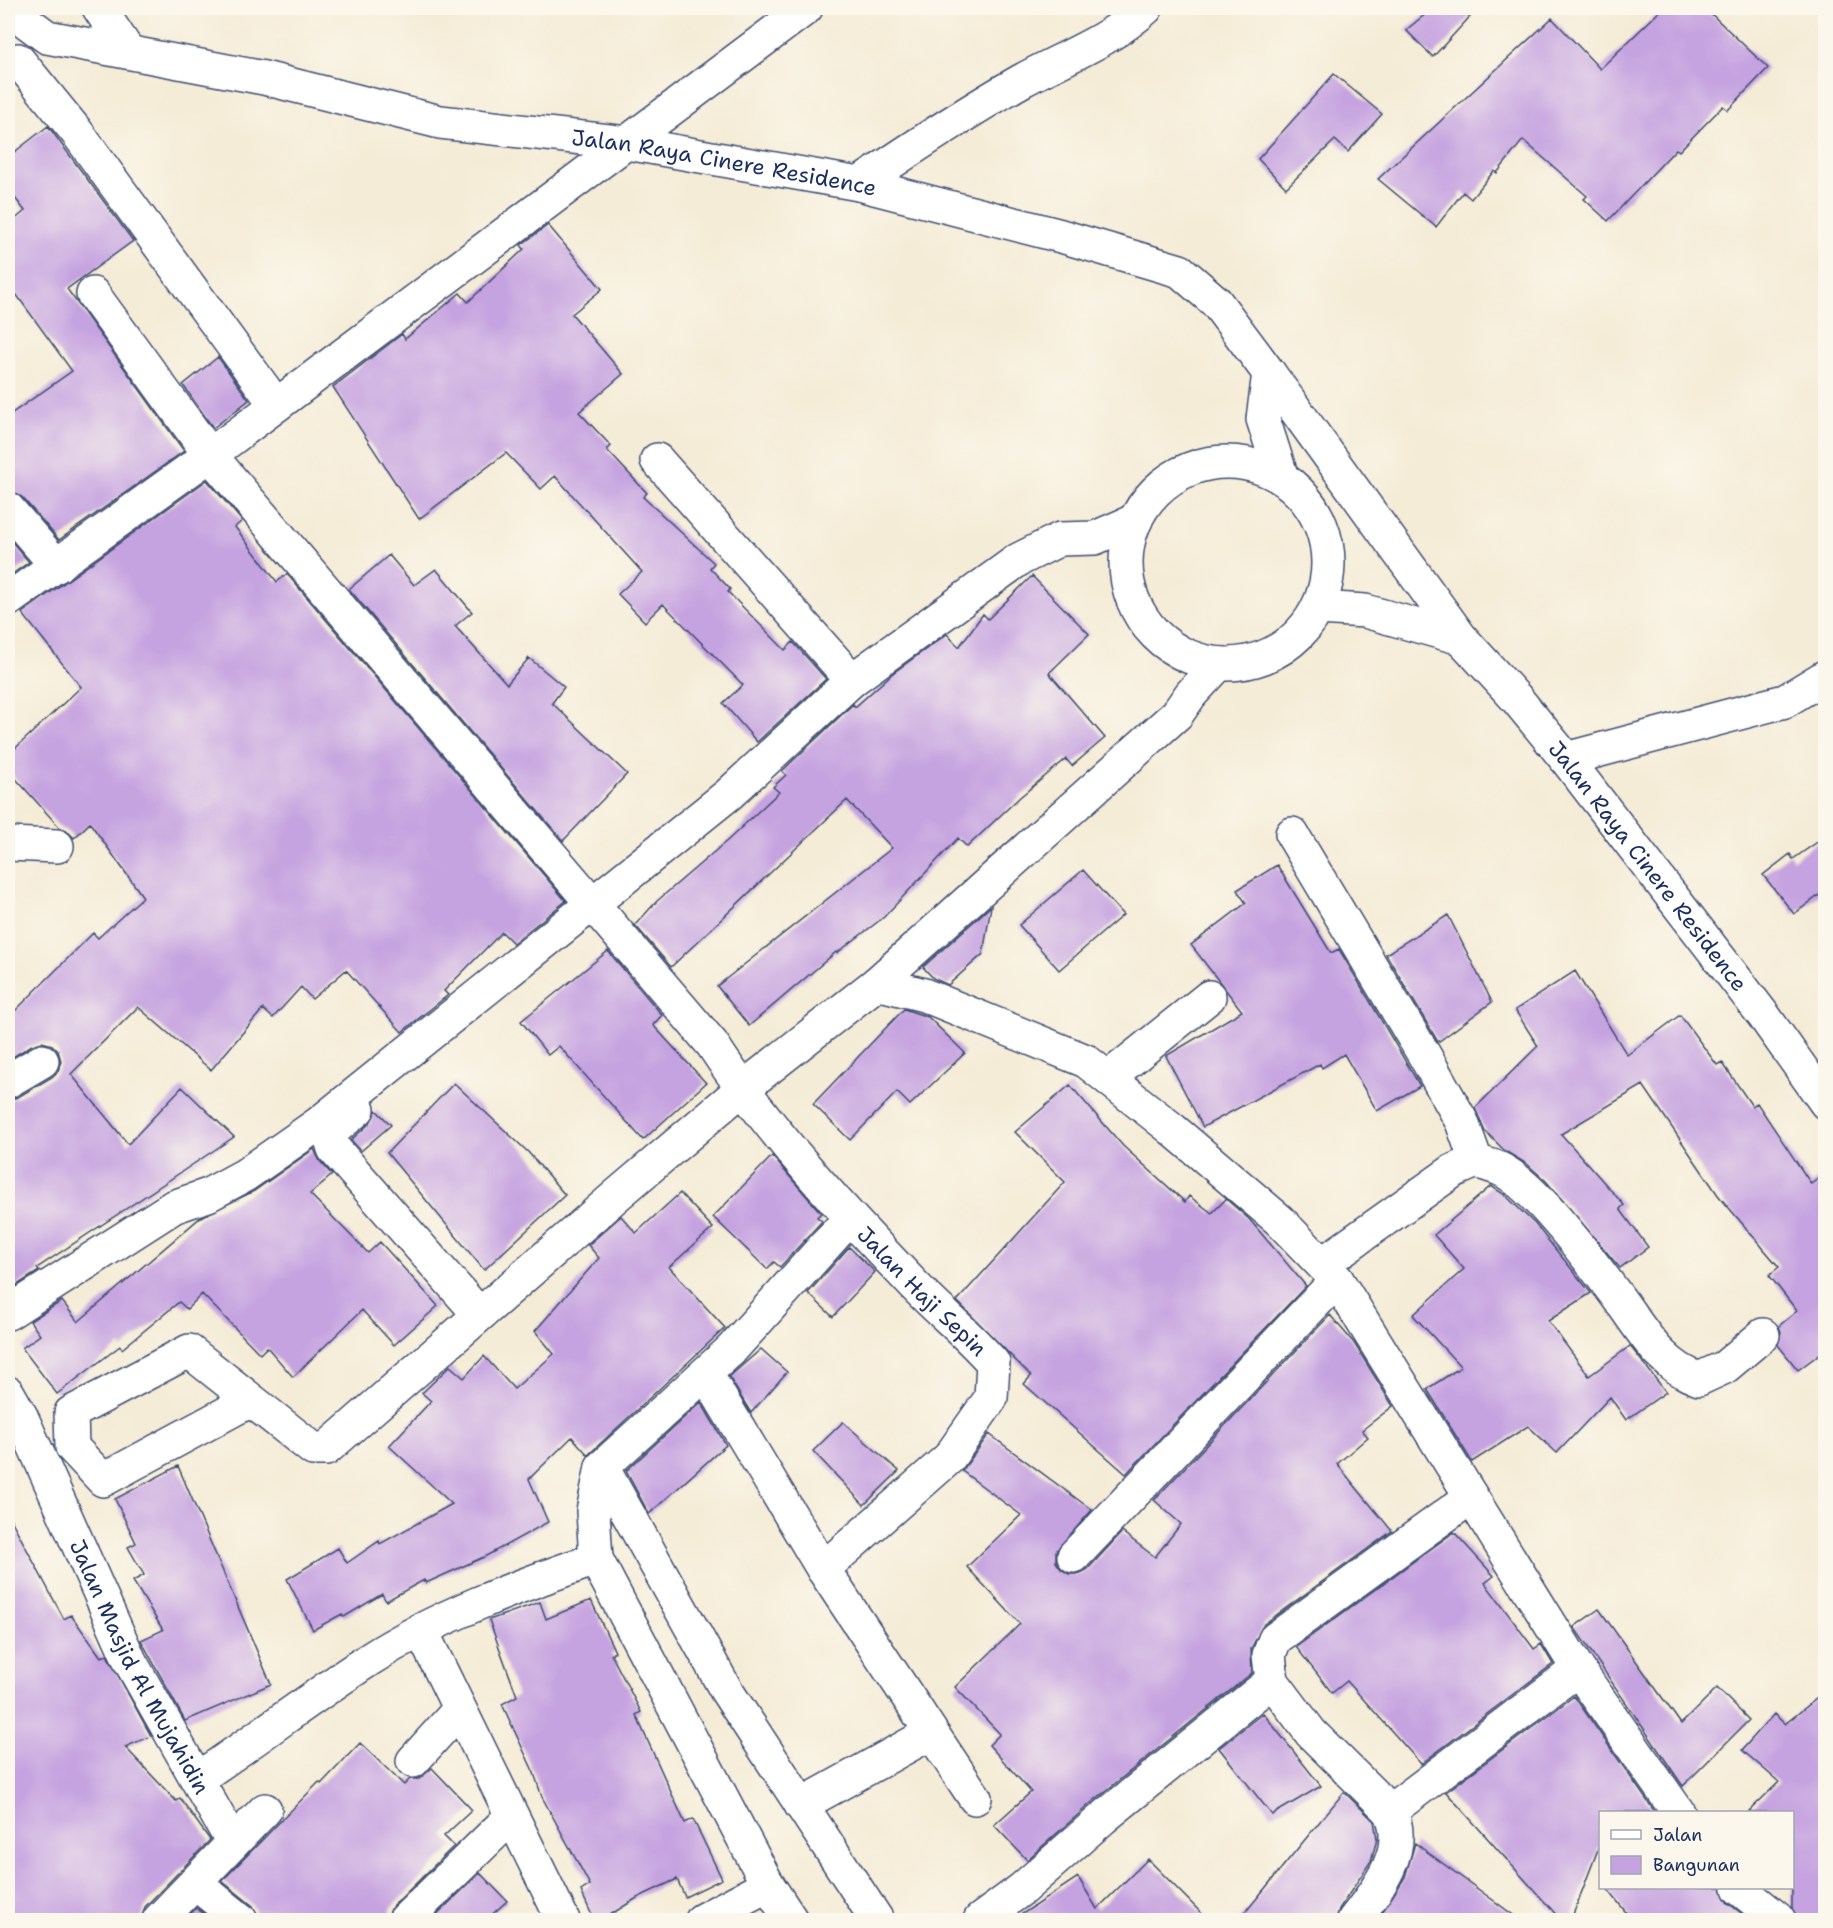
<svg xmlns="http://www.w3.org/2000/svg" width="1833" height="1928" font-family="'Shantell Sans',sans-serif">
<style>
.building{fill:#c5a2e0}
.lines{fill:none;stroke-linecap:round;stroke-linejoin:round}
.minor-casing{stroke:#3c4b70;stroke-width:36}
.minor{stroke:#fff;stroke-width:33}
.labels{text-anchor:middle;stroke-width:4.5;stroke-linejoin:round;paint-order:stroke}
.street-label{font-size:22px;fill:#1b2f5e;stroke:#fbf7ec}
</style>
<rect width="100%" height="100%" fill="#fbf7ec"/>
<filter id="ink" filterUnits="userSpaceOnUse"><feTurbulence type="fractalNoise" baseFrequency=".0167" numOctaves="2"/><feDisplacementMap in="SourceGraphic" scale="12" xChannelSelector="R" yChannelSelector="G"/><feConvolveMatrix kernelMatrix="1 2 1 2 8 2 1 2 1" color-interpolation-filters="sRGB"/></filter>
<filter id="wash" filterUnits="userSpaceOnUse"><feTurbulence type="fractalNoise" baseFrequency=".008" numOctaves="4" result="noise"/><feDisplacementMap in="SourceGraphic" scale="24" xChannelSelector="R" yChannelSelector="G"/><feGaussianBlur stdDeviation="1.35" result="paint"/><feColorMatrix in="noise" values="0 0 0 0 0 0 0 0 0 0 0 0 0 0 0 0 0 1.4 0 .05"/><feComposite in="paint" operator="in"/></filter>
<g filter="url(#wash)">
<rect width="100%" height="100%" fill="#f5ecd7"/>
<g id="blocks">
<!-- building -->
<path class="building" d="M 1433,8 L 1478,8 L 1433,57 L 1406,30 Z
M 1663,8 L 1705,8 L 1768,68 L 1728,110 L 1723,106 L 1679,151 L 1676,149 L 1608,221 L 1584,199 L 1587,196 L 1523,140 L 1497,173 L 1494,171 L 1471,199 L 1463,192 L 1436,227 L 1378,179 L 1552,18 L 1600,69 Z
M 1334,74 L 1382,114 L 1348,152 L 1335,140 L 1286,188 L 1258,159 Z
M 48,126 L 133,241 L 67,289 L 184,451 L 59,540 L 22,497 L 8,491 L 8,416 L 72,371 L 8,283 L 8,225 L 25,211 L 8,189 L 8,157 Z
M 548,225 L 602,289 L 572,314 L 623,374 L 579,412 L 611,446 L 607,450 L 647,493 L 643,497 L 714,563 L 710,568 L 730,589 L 728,592 L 785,650 L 793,642 L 826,679 L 757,742 L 723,703 L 743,685 L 663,604 L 645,622 L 618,594 L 642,572 L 555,476 L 541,489 L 506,453 L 419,519 L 333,387 L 402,334 L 405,339 L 460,293 L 468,302 L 524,249 L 521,245 Z
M 218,357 L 249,400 L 213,428 L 183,385 Z
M 207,480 L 242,521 L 235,527 L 277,582 L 287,574 L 566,901 L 513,943 L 502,932 L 444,991 L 448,995 L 402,1032 L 346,970 L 312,999 L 301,987 L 273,1018 L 263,1009 L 211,1070 L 138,1007 L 71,1074 L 128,1144 L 182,1087 L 234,1137 L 37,1268 L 39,1271 L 8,1291 L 8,1100 L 18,1097 L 52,1077 L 58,1071 L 61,1061 L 58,1051 L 52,1045 L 42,1042 L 32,1045 L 8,1060 L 8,1018 L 93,933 L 98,938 L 143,897 L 90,823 L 74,838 L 67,831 L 60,828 L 8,770 L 8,755 L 81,687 L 22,613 Z
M 8,537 L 29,562 L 8,577 Z
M 389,555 L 414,585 L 436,569 L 472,612 L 455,626 L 507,684 L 529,658 L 564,687 L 552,703 L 627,774 L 563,841 L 349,589 Z
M 1032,576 L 1089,634 L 1049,673 L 1105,738 L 1072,766 L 1066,759 L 1020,797 L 967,847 L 958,838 L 884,917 L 837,953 L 836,952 L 749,1026 L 717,986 L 892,848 L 847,800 L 671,967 L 635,925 L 657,901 L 728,840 L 779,792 L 773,787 L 786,775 L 782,771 L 853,704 L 855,707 L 893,673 L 947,634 L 959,647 L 983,614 L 988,619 Z
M 1826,836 L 1826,890 L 1794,914 L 1763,875 L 1790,854 L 1793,859 Z
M 1277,865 L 1331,953 L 1339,949 L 1420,1086 L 1377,1111 L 1344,1054 L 1322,1068 L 1320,1064 L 1203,1127 L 1166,1056 L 1242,1011 L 1191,945 L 1246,903 L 1237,890 Z
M 1083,870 L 1123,915 L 1059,970 L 1019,925 Z
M 991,906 L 983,954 L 948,985 L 933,978 L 923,967 Z
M 1448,915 L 1492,1002 L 1438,1042 L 1386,954 Z
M 608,951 L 662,1015 L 653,1025 L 706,1083 L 643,1140 L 559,1046 L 548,1055 L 521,1021 Z
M 1575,971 L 1627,1055 L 1680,1015 L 1717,1065 L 1722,1062 L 1752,1106 L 1757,1103 L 1811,1184 L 1826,1173 L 1826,1349 L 1798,1370 L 1778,1345 L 1781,1332 L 1779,1326 L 1797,1311 L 1769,1275 L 1779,1267 L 1718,1195 L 1643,1085 L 1561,1134 L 1624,1205 L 1620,1209 L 1648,1247 L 1620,1268 L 1546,1181 L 1527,1164 L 1505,1151 L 1485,1131 L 1475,1108 L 1538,1046 L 1515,1010 Z
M 904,1009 L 928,1017 L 965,1053 L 910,1105 L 897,1092 L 850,1140 L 813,1104 Z
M 454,1083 L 528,1152 L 565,1195 L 484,1270 L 387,1153 Z
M 1070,1085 L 1123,1146 L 1185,1202 L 1189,1196 L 1212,1213 L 1226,1199 L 1249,1219 L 1306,1286 L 1126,1474 L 1024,1384 L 1031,1376 L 957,1301 L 1065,1182 L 1015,1132 Z
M 376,1110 L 391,1125 L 361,1151 L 351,1140 L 370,1123 Z
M 314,1149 L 320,1161 L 332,1175 L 310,1194 L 368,1253 L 380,1242 L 438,1306 L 394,1345 L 362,1310 L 293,1377 L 267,1347 L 260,1354 L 202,1294 L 187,1309 L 179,1302 L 122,1349 L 120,1346 L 57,1394 L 22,1348 L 40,1335 L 30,1321 L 62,1301 L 78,1322 L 201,1217 L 254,1191 Z
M 772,1156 L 821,1213 L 817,1217 L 822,1221 L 780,1267 L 774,1262 L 767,1269 L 713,1217 Z
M 1491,1186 L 1505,1195 L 1535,1224 L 1591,1293 L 1548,1321 L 1589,1376 L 1630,1346 L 1666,1392 L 1626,1420 L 1610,1397 L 1557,1453 L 1528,1426 L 1472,1462 L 1427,1389 L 1461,1367 L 1413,1315 L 1464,1269 L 1434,1235 Z
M 680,1193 L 713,1228 L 669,1267 L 725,1328 L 588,1455 L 572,1437 L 529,1479 L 548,1522 L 486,1556 L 426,1583 L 424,1580 L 386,1601 L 382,1594 L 344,1617 L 342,1614 L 313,1630 L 287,1579 L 338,1548 L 347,1563 L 379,1541 L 380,1544 L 452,1504 L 389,1446 L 431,1401 L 422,1393 L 450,1366 L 464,1378 L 484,1356 L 514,1389 L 554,1354 L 535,1331 L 599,1258 L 588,1245 L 621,1216 L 636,1233 Z
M 849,1247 L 875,1272 L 833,1317 L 808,1293 Z
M 1330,1315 L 1354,1343 L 1393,1406 L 1362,1430 L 1368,1437 L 1337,1464 L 1392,1531 L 1264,1624 L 1251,1649 L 1252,1673 L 1091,1803 L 1027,1860 L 994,1825 L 1031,1792 L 989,1745 L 1000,1734 L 955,1687 L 1020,1624 L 967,1567 L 1021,1515 L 962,1471 L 989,1434 L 1092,1510 L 1056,1551 L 1056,1562 L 1061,1569 L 1069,1574 L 1079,1574 L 1088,1569 L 1122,1532 L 1155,1557 L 1181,1524 L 1154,1500 Z
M 761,1349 L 787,1372 L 751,1413 L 729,1377 Z
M 701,1402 L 726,1445 L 649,1514 L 626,1471 Z
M 843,1422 L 899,1471 L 864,1505 L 813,1451 Z
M 178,1466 L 271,1684 L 185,1721 L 141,1640 L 163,1630 L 133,1581 L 144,1575 L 128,1547 L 136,1543 L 115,1499 Z
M 8,1514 L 64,1619 L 71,1615 L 101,1657 L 107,1655 L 151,1736 L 125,1747 L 176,1801 L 180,1798 L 210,1840 L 145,1907 L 141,1920 L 8,1920 Z
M 1454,1532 L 1494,1576 L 1485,1583 L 1534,1649 L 1541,1644 L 1553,1664 L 1421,1764 L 1347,1681 L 1332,1693 L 1296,1647 Z
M 591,1600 L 615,1652 L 611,1654 L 641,1712 L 636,1715 L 685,1823 L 693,1819 L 722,1879 L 685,1897 L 677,1879 L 637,1898 L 602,1920 L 594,1920 L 581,1891 L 590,1885 L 542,1797 L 534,1773 L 502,1704 L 517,1696 L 489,1620 L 540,1602 L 546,1619 Z
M 1599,1609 L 1681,1724 L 1717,1688 L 1749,1720 L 1683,1786 L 1574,1627 Z
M 1826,1691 L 1826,1920 L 1797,1920 L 1792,1908 L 1792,1812 L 1748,1812 L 1779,1782 L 1742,1750 L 1774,1714 L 1785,1724 Z
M 1574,1696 L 1655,1812 L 1600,1812 L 1600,1844 L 1571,1920 L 1561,1920 L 1446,1792 Z
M 1263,1713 L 1321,1786 L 1272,1815 L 1219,1748 Z
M 360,1743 L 404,1785 L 410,1779 L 419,1779 L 432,1768 L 472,1810 L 444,1836 L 454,1846 L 392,1907 L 387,1920 L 259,1920 L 253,1906 L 222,1881 L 319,1782 L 321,1784 Z
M 1344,1792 L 1374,1821 L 1377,1839 L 1371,1861 L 1339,1909 L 1336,1920 L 1239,1920 Z
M 1415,1843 L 1520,1920 L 1377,1920 L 1405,1877 Z
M 1148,1859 L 1208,1920 L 1013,1920 L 1078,1877 L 1097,1909 Z
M 480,1873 L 507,1901 L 486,1920 L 431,1920 Z
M 1606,1887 L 1721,1887 L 1727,1902 L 1750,1920 L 1632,1920 Z
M 196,1908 L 212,1920 L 185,1920 Z"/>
</g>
</g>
<g filter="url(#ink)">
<use href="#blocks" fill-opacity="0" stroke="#3c4b70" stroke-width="1.5"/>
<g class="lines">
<!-- minor casing -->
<g class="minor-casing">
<g id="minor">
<path id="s1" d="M 8,8 L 47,37 L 264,78 L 440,122 L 627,143 L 859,184 L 1061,236 L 1180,271 L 1216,302 L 1269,373 L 1263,419 L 1282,478"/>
<path d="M 99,8 L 128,51"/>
<path d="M 18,60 L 76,131 L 276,405"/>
<path d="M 859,184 C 912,148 965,113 1021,81 C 1063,58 1111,40 1146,8"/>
<path id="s2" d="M 93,294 L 210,455 L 712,1044 C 770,1133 842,1210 915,1286 C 941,1313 969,1335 993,1363 L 991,1398 L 949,1458 L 823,1569"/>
<path d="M 1269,373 L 1461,638"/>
<path d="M 657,460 L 852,680"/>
<circle cx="1227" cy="563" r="101"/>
<path d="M 8,509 L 57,566"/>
<path d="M 8,600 L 210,455 L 806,8"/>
<path id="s3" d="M 1319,608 L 1365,611 L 1461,638 L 1516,698 L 1566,759 L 1764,1016 L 1826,1103"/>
<path d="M 1566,759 L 1785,701 L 1826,676"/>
<path d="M 1292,834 L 1426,1058 L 1462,1122 L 1476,1161"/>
<path d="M 8,844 L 57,846"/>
<path d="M 877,983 L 924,995 L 1086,1061 L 1172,1129 L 1279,1220 L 1337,1280 L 1578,1669 L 1678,1812"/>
<path d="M 1108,1078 L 1209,997"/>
<path d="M 8,1081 L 42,1061"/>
<path d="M 358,1109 L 333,1130 L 330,1136 L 334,1149 L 478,1313"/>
<path d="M 1322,1264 L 1453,1171 L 1476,1161 C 1484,1164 1494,1166 1502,1170 C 1538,1189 1597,1269 1622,1303 C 1645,1335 1662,1366 1699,1379 L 1725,1367 L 1763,1335"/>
<path d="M 8,1313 L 173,1207 L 208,1195 L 245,1175 L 318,1124 L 729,794 L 852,680 L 1018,560 L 1060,539 L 1095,538 L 1136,520"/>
<path d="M 706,1374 L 823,1569 L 975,1798"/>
<path id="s4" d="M 8,1393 L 21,1416 L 130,1661 L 233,1843 L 159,1920"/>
<path d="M 251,1400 L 103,1480 L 72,1447 L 71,1413 L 189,1351 L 313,1449 L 326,1449 L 617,1195 L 742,1089 L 877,983 L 1177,714 L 1191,694 L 1219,664"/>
<path d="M 602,1467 L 726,1690 L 877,1920"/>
<path d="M 1074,1556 L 1337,1280"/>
<path d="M 596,1559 L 593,1511 L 602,1467 L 731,1350 L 850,1218"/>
<path d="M 421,1630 L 563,1920"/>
<path d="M 413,1761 L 459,1710"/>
<path d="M 197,1779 C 254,1741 309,1699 367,1661 C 435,1617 520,1585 596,1559 L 768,1885 L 791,1920"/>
<path d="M 801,1805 L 931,1733"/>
<path d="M 1390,1811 L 1578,1669"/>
<path d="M 233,1843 L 265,1810"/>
<path d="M 195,1883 L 241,1920"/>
<path d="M 1739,1888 L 1779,1920"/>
<path d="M 405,1920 L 511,1817"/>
<path d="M 702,1920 L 768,1885"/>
<path d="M 980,1920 L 1022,1889 L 1103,1818 L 1272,1681"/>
<path d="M 1354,1920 C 1377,1890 1410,1849 1390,1811 L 1311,1733 L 1272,1681 L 1269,1655 L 1275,1639 L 1471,1497"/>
</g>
</g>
<!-- minor -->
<use href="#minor" class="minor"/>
</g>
</g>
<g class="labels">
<!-- street labels -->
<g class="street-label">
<text dy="8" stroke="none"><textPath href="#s1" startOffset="738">Jalan Raya Cinere Residence</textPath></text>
<text dy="8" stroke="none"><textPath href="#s3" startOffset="441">Jalan Raya Cinere Residence</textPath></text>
<text dy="8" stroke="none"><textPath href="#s2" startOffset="1298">Jalan Haji Sepin</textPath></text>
<text dy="8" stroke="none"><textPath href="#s4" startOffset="304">Jalan Masjid Al Mujahidin</textPath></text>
</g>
</g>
<!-- margin -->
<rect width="1833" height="1928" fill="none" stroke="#fbf7ec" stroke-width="30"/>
<!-- legend -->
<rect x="1599" y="1811" width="195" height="78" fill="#fbf7ec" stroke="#a1a7b3" stroke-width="1.5"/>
<rect x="1611" y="1830" width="30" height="9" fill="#ffffff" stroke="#a1a7b3" stroke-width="1.5"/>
<text x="1653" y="1841" font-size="18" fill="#1b2f5e">Jalan</text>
<rect x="1611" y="1856" width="30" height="18" fill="#c5a2e0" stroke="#a1a7b3" stroke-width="1.5"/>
<text x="1653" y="1871" font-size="18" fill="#1b2f5e">Bangunan</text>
</svg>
